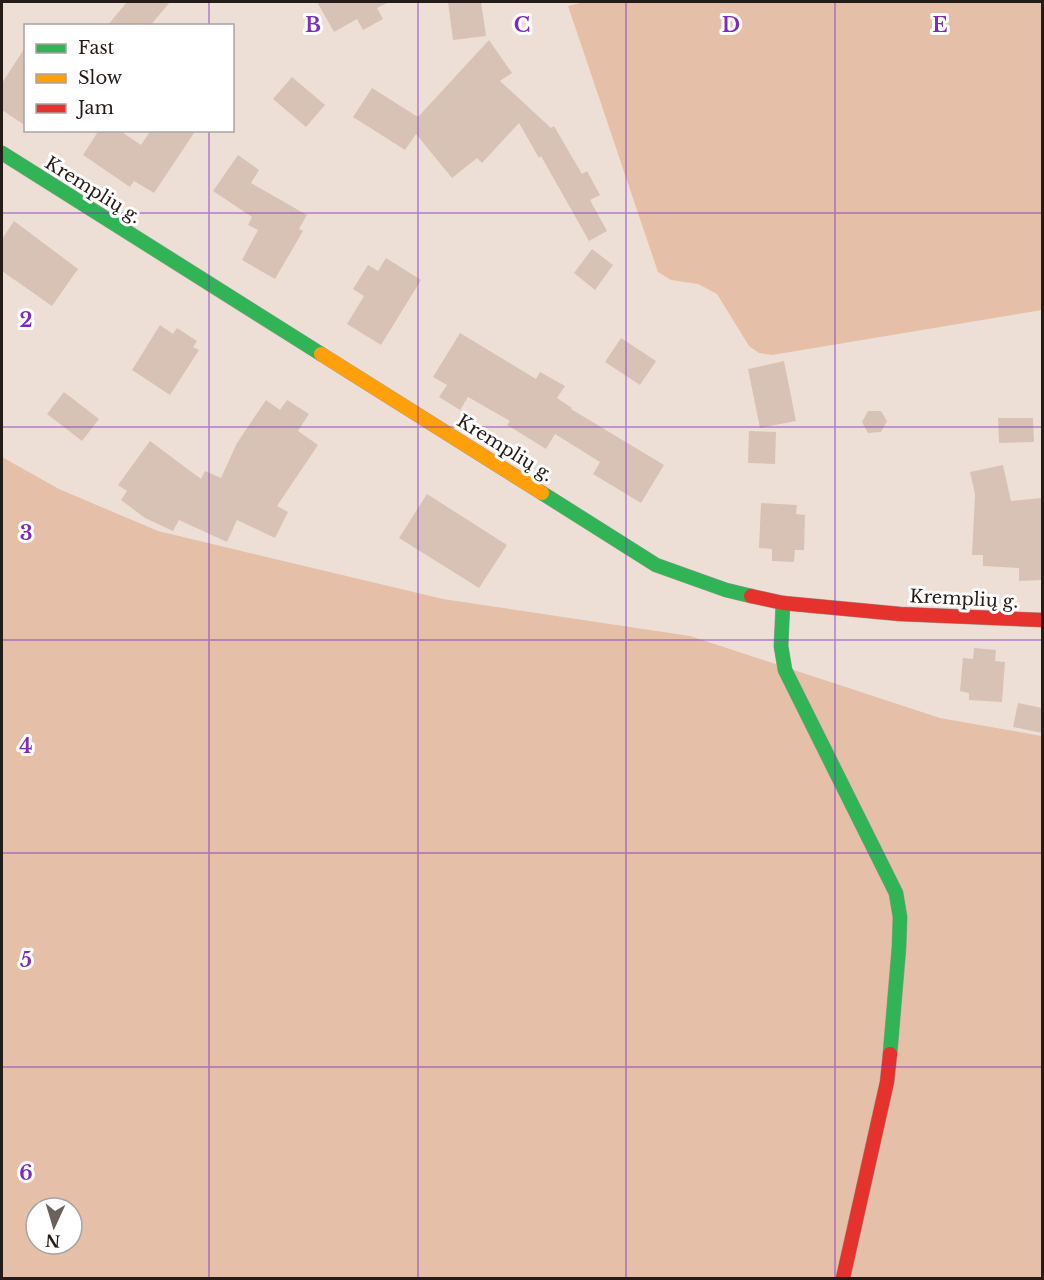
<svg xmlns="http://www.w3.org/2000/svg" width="1044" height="1280" font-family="'Libre Baskerville',serif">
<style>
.green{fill:#e6bfa8;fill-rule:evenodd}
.building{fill:#d8c2b6}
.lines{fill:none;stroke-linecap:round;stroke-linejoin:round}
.fast-casing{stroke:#a49992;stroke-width:15}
.slow-casing{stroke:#a49992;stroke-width:15}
.jam-casing{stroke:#a49992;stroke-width:15}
.fast{stroke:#30b455;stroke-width:14}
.slow{stroke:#ff9f0a;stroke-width:14}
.jam{stroke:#e5322d;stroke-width:14}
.grid{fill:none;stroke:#7b2cbf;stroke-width:1.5;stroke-opacity:0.55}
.labels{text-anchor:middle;stroke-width:6;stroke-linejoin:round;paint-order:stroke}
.street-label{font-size:18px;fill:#261c17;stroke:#fff}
.grid-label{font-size:20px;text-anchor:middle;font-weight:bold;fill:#7b2cbf;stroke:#fff;stroke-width:6;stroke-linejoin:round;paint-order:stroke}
</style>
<rect width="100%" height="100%" fill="#eedfd6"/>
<!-- green -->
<path class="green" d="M 584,2 L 1042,2 L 1042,310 L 772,355 L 759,353 L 749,346 L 717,294 L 698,284 L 671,280 L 658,272 L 568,6 Z
M 2,457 L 59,489 L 158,531 L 443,599 L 690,636 L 940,718 L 1042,736 L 1042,1278 L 2,1278 ZM 36,1208 L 72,1208 L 72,1244 L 36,1244 Z"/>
<!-- building -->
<path class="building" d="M 127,2 L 170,2 L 150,26 L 107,26 Z
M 317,2 L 389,2 L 377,8 L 383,19 L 363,30 L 357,19 L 334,32 Z
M 448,2 L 481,2 L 486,36 L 453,40 Z
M 489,40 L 512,73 L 500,81 L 551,128 L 554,126 L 582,174 L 587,171 L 600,195 L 590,200 L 607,231 L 589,241 L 541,156 L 539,158 L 519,123 L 482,163 L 477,158 L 452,178 L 416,134 L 405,150 L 353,117 L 372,88 L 418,117 Z
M 26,46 L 26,126 L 2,110 L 2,83 Z
M 292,77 L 325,105 L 306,127 L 273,99 Z
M 99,130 L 119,130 L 141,145 L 151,130 L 196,130 L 154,193 L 134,181 L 130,187 L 83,155 Z
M 238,155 L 259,170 L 251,183 L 307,215 L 299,229 L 303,231 L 275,279 L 242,260 L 258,230 L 248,225 L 252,217 L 213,191 Z
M 14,221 L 78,269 L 52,306 L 2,271 L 2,239 Z
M 592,249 L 613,265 L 595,290 L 574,273 Z
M 386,258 L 421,280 L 381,345 L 347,324 L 364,296 L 353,289 L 368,265 L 378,271 Z
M 160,325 L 173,334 L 177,328 L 197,341 L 193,347 L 199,350 L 170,395 L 132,370 Z
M 460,333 L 536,379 L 540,372 L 565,386 L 557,398 L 572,408 L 571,409 L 664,465 L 641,503 L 593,474 L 600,462 L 555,434 L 546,449 L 507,425 L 510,421 L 468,397 L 460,410 L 439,397 L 447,385 L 433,377 Z
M 621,338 L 656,361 L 640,385 L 605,362 Z
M 784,361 L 796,421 L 760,428 L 748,369 Z
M 64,392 L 99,419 L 82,441 L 47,414 Z
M 266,400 L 280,410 L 287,400 L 309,414 L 298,431 L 318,445 L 277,506 L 288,512 L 275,538 L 237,520 L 227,542 L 179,520 L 173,531 L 145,518 L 121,500 L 127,491 L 118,485 L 150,441 L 201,479 L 205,471 L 221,478 L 237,443 Z
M 868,411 L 881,411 L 887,421 L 881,432 L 868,433 L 862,422 Z
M 998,418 L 1033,418 L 1034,442 L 999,443 Z
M 749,431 L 776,432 L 775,464 L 748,463 Z
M 1003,465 L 1011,501 L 1041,498 L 1042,521 L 1042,580 L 1019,581 L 1019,568 L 983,566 L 983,555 L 972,555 L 975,494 L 970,472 Z
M 427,494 L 507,545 L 479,588 L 399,538 Z
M 761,503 L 797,505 L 796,514 L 805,515 L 804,550 L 795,550 L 794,562 L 772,561 L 772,549 L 759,548 Z
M 974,648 L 996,650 L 995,661 L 1005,662 L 1002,702 L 969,700 L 969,693 L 960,691 L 963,658 L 973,659 Z
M 1018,703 L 1042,708 L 1042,733 L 1013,727 Z"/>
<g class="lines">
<!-- fast casing -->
<g class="fast-casing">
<path id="fast" d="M 2,153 L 321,354
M 542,493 L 656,565 L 726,590 L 751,596
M 783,603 L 781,646 L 785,670 L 896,893 L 900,917 L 899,947 L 890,1054"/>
</g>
<!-- slow casing -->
<g class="slow-casing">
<path id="slow" d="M 321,354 L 542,493"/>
</g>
<!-- jam casing -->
<g class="jam-casing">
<path id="jam" d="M 751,596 L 783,603 L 900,614 L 1042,620
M 843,1278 L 887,1082 L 890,1054"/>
</g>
<!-- fast -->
<use href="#fast" class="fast"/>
<!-- slow -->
<use href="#slow" class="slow"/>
<!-- jam -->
<use href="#jam" class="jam"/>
</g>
<!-- grid -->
<path class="grid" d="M 209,2 L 209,26M 418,2 L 418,1278M 626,2 L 626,1278M 835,2 L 835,1278M 209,130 L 209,1278M 2,213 L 1042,213M 2,427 L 1042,427M 2,640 L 1042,640M 2,853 L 1042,853M 2,1067 L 1042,1067"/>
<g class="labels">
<!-- street labels -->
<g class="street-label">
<text transform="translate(93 190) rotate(32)" y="6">Kremplių g.</text>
<text transform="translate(505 448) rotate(32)" y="6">Kremplių g.</text>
<text transform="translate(964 599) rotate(3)" y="6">Kremplių g.</text>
</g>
</g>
<g class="grid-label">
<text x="313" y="32">B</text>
<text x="522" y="32">C</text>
<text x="731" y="32">D</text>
<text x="940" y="32">E</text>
<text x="26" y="327">2</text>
<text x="26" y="540">3</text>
<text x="26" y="753">4</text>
<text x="26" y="967">5</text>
<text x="26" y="1180">6</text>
</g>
<!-- border -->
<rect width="1044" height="1280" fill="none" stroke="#261c17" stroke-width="6"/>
<!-- legend -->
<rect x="24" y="24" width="210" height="108" fill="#ffffff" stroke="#a8a4a2" stroke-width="1.5"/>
<rect x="36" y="44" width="30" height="9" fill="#30b455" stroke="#a8a4a2" stroke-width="1.5"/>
<text x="78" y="54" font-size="18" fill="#261c17">Fast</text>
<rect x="36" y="74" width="30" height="9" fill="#ff9f0a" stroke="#a8a4a2" stroke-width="1.5"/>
<text x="78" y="84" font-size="18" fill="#261c17">Slow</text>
<rect x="36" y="104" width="30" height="9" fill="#e5322d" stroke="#a8a4a2" stroke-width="1.5"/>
<text x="78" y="114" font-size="18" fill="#261c17">Jam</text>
<!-- north arrow -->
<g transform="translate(54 1226) rotate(184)"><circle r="28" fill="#ffffff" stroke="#a8a4a2" stroke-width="1.5"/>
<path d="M0-4.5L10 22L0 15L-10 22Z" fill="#6c605a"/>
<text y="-9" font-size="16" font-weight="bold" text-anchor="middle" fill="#261c17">N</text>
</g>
</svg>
